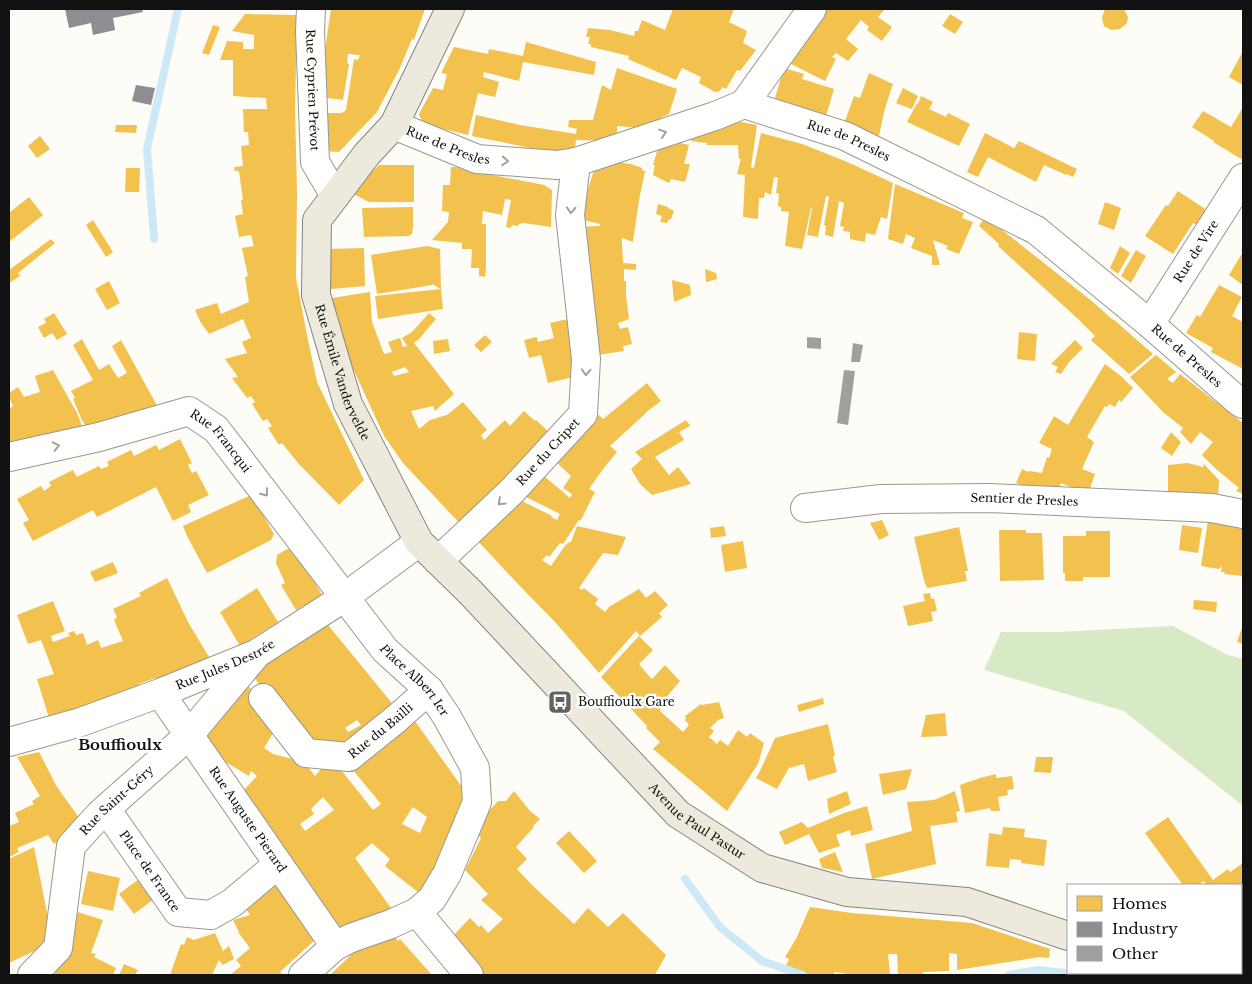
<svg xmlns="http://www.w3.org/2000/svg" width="1252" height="984" font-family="'Libre Baskerville',serif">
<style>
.forest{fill:#d8eac5}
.homes{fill:#f2c14e;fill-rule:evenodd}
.industry{fill:#8d8d92}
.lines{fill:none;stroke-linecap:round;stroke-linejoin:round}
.stream{stroke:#cde8f7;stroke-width:8}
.building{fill:#a19f9c}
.minor-casing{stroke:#979795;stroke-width:30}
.major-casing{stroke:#858482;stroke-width:30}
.minor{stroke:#fffffe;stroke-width:28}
.major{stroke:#ede9dc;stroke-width:28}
.oneway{stroke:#a0a09f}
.labels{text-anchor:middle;stroke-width:5;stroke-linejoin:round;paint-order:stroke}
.street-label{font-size:12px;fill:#111;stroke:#fff}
.poi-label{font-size:12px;fill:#111;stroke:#fff;text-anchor:start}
.quarter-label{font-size:15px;font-weight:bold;fill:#111;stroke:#fff}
</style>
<rect width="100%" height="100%" fill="#fdfcf7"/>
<!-- forest -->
<path class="forest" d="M 1173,626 L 1228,655 L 1243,659 L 1243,806 L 1124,711 L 984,670 L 1001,632 L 1057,632 Z"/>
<!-- homes -->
<path class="homes" d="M 331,9 L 425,9 L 414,40 L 412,39 L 399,70 L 377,112 L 339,152 L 323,151 L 322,113 L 342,113 L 346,110 L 354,59 L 358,60 L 360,55 L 348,54 L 347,63 L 349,64 L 343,100 L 320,97 L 318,50 L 325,50 Z
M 673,9 L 734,9 L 729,22 L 747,31 L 743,43 L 756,50 L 740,71 L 737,70 L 726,89 L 722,87 L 720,91 L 715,92 L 699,83 L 701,77 L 682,68 L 676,80 L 628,59 L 629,56 L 591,47 L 591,44 L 588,44 L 590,37 L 586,37 L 588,28 L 610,30 L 634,36 L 635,31 L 638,31 L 642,20 L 665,30 Z
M 825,9 L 885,9 L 878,17 L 892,27 L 882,41 L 867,30 L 869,27 L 861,20 L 846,39 L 858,49 L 848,61 L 836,53 L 832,57 L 836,59 L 825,81 L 785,61 Z
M 1105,9 L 1124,9 L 1128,17 L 1127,23 L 1120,29 L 1111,30 L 1104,26 L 1102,18 Z
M 245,14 L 297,15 L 295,109 L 297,193 L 296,278 L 308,340 L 317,382 L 364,480 L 339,505 L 298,463 L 282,443 L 279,445 L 268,428 L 272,426 L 267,419 L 263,421 L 252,404 L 255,402 L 251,396 L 247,398 L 232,378 L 238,377 L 225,359 L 247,353 L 242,342 L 251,338 L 243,319 L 209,334 L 201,323 L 195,310 L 217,303 L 221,314 L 249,302 L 245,277 L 248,276 L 242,248 L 254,246 L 251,235 L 239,237 L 235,216 L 243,214 L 241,200 L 243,200 L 239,171 L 235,171 L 234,167 L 243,166 L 241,146 L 249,145 L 248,132 L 244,132 L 243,109 L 267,109 L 266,98 L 233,96 L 233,60 L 220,60 L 227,41 L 243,42 L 243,49 L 254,49 L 254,35 L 232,31 Z
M 950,14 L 963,22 L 955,34 L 942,26 Z
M 213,25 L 220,27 L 209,55 L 202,53 Z
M 526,42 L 596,62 L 594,75 L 523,62 L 519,81 L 484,72 L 483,77 L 499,82 L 495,97 L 478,93 L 468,135 L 423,124 L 419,114 L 433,88 L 443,90 L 447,74 L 441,73 L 454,47 L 488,54 L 489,49 L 523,56 Z
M 1243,51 L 1243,85 L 1229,77 Z
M 617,68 L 677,89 L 669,114 L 640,128 L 617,126 L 617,141 L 576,140 L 574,155 L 550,152 L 472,136 L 476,115 L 520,125 L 576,134 L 577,129 L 568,127 L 569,120 L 593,120 L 602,85 L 611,90 Z
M 784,68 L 804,74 L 802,79 L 834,89 L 826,116 L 774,101 Z
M 869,73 L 893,84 L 885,108 L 879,136 L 845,121 L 854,96 L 860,98 Z
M 903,88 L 918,96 L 912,109 L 896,103 Z
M 921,96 L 933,102 L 929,109 L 946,117 L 948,113 L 970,124 L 959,146 L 907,122 L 917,103 L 918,104 Z
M 1243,107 L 1243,160 L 1213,142 L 1214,141 L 1192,127 L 1203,111 L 1231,127 Z
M 736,121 L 757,125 L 751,167 L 754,168 L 761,133 L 802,144 L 845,161 L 893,183 L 887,219 L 881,217 L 875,235 L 866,233 L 865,242 L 850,239 L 850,232 L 843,231 L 844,227 L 840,226 L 844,203 L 839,201 L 833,237 L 825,235 L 826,226 L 824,225 L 829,197 L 826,196 L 818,237 L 807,235 L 812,208 L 811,208 L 802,249 L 785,246 L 789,212 L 781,211 L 781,207 L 778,206 L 779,194 L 776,193 L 778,178 L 774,177 L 771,195 L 765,192 L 764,198 L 759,198 L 758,219 L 743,217 L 745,175 L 737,174 L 741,159 L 739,159 L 738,145 L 707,145 L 707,143 L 691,141 L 691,139 L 683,139 Z
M 116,125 L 137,125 L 136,133 L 115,132 Z
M 985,133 L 1014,148 L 1019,141 L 1077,169 L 1073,177 L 1066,174 L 1066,175 L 1044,165 L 1036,182 L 988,157 L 978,177 L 967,172 Z
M 40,136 L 50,149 L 37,158 L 28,146 Z
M 661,138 L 680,141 L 680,143 L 689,145 L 684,164 L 690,164 L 685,182 L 671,179 L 669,183 L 653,175 L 655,165 L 653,165 Z
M 615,162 L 631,164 L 642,168 L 642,170 L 645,171 L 639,200 L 633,242 L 622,238 L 622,244 L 623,263 L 636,264 L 636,270 L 624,269 L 624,281 L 626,281 L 626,296 L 629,319 L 618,323 L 620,329 L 628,327 L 632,344 L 623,346 L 624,351 L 591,356 L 576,227 L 600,226 L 600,224 L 583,220 L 588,189 L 595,167 Z
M 379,165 L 414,165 L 414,202 L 369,202 L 351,193 Z
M 451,167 L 473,168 L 472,171 L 544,185 L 552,190 L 551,227 L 523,223 L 519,224 L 518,226 L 512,225 L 511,228 L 506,227 L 511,200 L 505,199 L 502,215 L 483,211 L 482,224 L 486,224 L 486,268 L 485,277 L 479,276 L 479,268 L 471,268 L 472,249 L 462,249 L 462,243 L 432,240 L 448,222 L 449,212 L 442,211 L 443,185 L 450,185 Z
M 126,168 L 140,168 L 139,192 L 125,192 Z
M 895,184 L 964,213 L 962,218 L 973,222 L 959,254 L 946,249 L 948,246 L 933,240 L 940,265 L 932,265 L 932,256 L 911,248 L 915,238 L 906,234 L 903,244 L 888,239 Z
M 1178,191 L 1208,211 L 1198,226 L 1193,223 L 1173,254 L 1145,236 L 1166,205 L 1168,206 Z
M 29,197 L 43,215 L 9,242 L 9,213 Z
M 1105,202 L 1121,208 L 1114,230 L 1098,224 Z
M 658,204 L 668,207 L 668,208 L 674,211 L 671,219 L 669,219 L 667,223 L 660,222 L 662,216 L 656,214 Z
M 413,207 L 413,228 L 412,234 L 408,236 L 364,237 L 362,208 Z
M 93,220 L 113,252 L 106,257 L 86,225 Z
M 983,220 L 997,226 L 1044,263 L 1093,302 L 1113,320 L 1113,319 L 1153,354 L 1129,374 L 1091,340 L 1095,336 L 1077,318 L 998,246 L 999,244 L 979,226 Z
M 51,239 L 55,243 L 18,273 L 20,276 L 9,283 L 9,270 Z
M 427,246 L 440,249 L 441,289 L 443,309 L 378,319 L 375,296 L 441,289 L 432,284 L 432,285 L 377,294 L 371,255 Z
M 1120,246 L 1130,253 L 1118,274 L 1110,268 Z
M 364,248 L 365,286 L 331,289 L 329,249 Z
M 1136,250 L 1146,256 L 1131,283 L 1121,276 Z
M 1243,252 L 1243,285 L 1229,275 Z
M 705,269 L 716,273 L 717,279 L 706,282 Z
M 672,280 L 690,285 L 691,295 L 674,302 Z
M 109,281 L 120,303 L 107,310 L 95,289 Z
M 1219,285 L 1242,297 L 1232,316 L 1243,322 L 1242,326 L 1243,327 L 1243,369 L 1211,352 L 1213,348 L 1186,333 L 1197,315 L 1200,317 Z
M 370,292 L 372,322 L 384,354 L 392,352 L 388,342 L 400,338 L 403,347 L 407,346 L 402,338 L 412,332 L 429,313 L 436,319 L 419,339 L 414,343 L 454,394 L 435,411 L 433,406 L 411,411 L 419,429 L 430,420 L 447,415 L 463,402 L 487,430 L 481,435 L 484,440 L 505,420 L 510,426 L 524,411 L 535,421 L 536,420 L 554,437 L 467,531 L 403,463 L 384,436 L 351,364 L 332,298 ZM 405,367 L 409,372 L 394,376 L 392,372 Z
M 54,313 L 67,334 L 57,340 L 52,333 L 44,338 L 38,327 L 46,323 L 44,319 Z
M 568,319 L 582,375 L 548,383 L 541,355 L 529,358 L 524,340 L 537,337 L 538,342 L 554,338 L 550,323 Z
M 1019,332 L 1037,334 L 1035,361 L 1017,359 Z
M 485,335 L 492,342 L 481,352 L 474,345 Z
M 82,339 L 99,370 L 109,364 L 118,378 L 127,373 L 112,346 L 121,340 L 160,411 L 91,436 L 81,418 L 73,399 L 75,398 L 71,391 L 93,380 L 73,345 Z
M 448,339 L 450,351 L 434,354 L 433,341 Z
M 1075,340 L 1083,348 L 1069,362 L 1061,374 L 1055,372 L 1058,367 L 1051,364 Z
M 1156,355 L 1176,372 L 1167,379 L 1173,383 L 1180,374 L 1243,423 L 1243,494 L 1236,491 L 1239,488 L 1216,469 L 1202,455 L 1213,442 L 1200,432 L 1191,444 L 1180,432 L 1183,428 L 1163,412 L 1130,377 Z
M 1105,364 L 1122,377 L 1133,388 L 1121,402 L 1119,400 L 1115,407 L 1109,404 L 1107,407 L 1105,406 L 1087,437 L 1094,442 L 1082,469 L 1095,474 L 1088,494 L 1061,483 L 1056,496 L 1016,483 L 1022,469 L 1028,472 L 1029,471 L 1042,473 L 1047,457 L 1049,458 L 1052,449 L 1039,443 L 1054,416 L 1068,425 Z
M 53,370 L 77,413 L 85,434 L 9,448 L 9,409 L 13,406 L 9,397 L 9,393 L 18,387 L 24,397 L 40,392 L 35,376 Z
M 647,383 L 661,401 L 645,413 L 646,413 L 610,446 L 617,452 L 603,469 L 589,489 L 595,492 L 581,520 L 579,520 L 563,544 L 560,543 L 549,557 L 547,555 L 542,560 L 551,566 L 564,547 L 568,543 L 571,542 L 577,526 L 626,537 L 618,555 L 603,553 L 579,588 L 582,590 L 584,588 L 598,599 L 595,604 L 605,612 L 609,607 L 639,589 L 646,598 L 655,591 L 668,605 L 659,613 L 662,617 L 640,636 L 636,631 L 599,673 L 556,623 L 518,584 L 475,538 L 514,497 L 552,516 L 551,517 L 557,520 L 560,514 L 522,495 L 538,471 L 570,498 L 572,494 L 563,488 L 571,476 L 554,460 L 573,440 L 599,415 L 603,419 Z
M 686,420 L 690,426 L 679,432 L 684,440 L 655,457 L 669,475 L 678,467 L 691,484 L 652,495 L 640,484 L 631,469 L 642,459 L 635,452 Z
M 1171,432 L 1181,442 L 1172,456 L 1161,448 Z
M 180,439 L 192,463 L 188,465 L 192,473 L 196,471 L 209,495 L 188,505 L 191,512 L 173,521 L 156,487 L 97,517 L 93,510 L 33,541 L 23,523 L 29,520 L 17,499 L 41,486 L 44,491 L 51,486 L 49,482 L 73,470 L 77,477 L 99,466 L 101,469 L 109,466 L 107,462 L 131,450 L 134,456 L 156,445 L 159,450 Z
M 1188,463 L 1203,467 L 1204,464 L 1217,478 L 1219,480 L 1218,498 L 1168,498 L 1168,465 Z
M 251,495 L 257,504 L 274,534 L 271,540 L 207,573 L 187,536 L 183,526 Z
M 882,520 L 889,535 L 879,540 L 870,523 Z
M 1208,520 L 1243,525 L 1243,576 L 1224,574 L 1225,572 L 1221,572 L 1222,566 L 1219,569 L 1201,566 Z
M 1182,525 L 1202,528 L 1198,553 L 1179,550 Z
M 724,526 L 726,536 L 711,538 L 710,528 Z
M 959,527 L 968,571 L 965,571 L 967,581 L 927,588 L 924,580 L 914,537 Z
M 999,530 L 1026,530 L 1026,533 L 1042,533 L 1044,580 L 1000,581 Z
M 1086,531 L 1110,531 L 1110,577 L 1083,577 L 1083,581 L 1065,581 L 1065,573 L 1063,573 L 1063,536 L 1086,536 Z
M 743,541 L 747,568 L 725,572 L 721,545 Z
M 287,549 L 296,550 L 322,595 L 296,610 L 281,585 L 285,583 L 276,563 L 277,555 Z
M 113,562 L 118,573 L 95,582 L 90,572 Z
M 167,578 L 188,622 L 212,662 L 157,683 L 155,678 L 139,684 L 141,689 L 50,721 L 37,679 L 54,674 L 41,640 L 28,644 L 17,615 L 53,601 L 65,631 L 51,636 L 53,642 L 70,636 L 68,633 L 74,631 L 76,635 L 83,633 L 87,645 L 98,640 L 101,648 L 123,641 L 114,620 L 117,617 L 113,609 L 141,596 L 139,593 Z
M 257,588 L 278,622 L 240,646 L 220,612 Z
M 930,593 L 931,599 L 934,598 L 937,611 L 931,612 L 933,621 L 908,626 L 903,606 L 925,601 L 923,594 Z
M 1194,600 L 1217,602 L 1216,612 L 1193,609 Z
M 328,625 L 400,713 L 369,737 L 323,751 L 278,710 L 253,676 L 254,668 ZM 357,720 L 361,725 L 348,732 L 345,728 Z
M 1243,625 L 1243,644 L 1237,642 Z
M 639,636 L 653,650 L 639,664 L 648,675 L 652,679 L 665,665 L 680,681 L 658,707 L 661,709 L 660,711 L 683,732 L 689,725 L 685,720 L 686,719 L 685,716 L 701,704 L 702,705 L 719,702 L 724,718 L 718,720 L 710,728 L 714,731 L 709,737 L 717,744 L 720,740 L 728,746 L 738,730 L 747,737 L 750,733 L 764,743 L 758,764 L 727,811 L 653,749 L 660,742 L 646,728 L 647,726 L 601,677 Z
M 244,681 L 258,697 L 275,730 L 264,748 L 273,754 L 304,762 L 315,776 L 323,767 L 341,770 L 373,810 L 381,804 L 352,769 L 412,717 L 467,794 L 436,865 L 419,893 L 385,866 L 390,859 L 372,843 L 355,858 L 391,908 L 343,932 L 332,928 L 244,790 L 257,776 L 251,771 L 249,776 L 200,747 L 228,701 ZM 323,797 L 334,810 L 305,831 L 300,824 L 314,814 L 311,809 ZM 413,807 L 427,817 L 420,833 L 402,824 L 412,808 Z
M 823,698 L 824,704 L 799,712 L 797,705 Z
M 945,713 L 947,736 L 921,737 L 926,715 Z
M 828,724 L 835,756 L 833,757 L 837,772 L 808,781 L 804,764 L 789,768 L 777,789 L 756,778 L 761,769 L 775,738 Z
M 39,752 L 57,787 L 83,823 L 54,844 L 48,835 L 17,848 L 19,852 L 9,857 L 9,826 L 19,822 L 15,813 L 34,804 L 32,801 L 40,796 L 17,757 Z
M 1036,757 L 1053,757 L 1051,773 L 1034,772 Z
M 912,769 L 906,789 L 883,795 L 879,774 Z
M 996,774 L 996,778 L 1012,776 L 1014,789 L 1007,790 L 1008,795 L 998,797 L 1000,811 L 991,811 L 990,808 L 965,813 L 960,785 L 980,778 Z
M 514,791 L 530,811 L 540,819 L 533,826 L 534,827 L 516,847 L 527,859 L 517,869 L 534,887 L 574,924 L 588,908 L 608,927 L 623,913 L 666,955 L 655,975 L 481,975 L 452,937 L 470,918 L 479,927 L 481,925 L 488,933 L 503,919 L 481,900 L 488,894 L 465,870 L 481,838 L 474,831 L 478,823 L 498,801 L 506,801 Z
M 847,791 L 851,804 L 829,814 L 827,799 Z
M 955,791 L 960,811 L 956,812 L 958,822 L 930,826 L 936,864 L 872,879 L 865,844 L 912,831 L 907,802 L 934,800 Z
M 867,806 L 873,830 L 851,836 L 850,830 L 836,835 L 840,846 L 819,853 L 809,834 L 785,845 L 779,832 L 802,822 L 808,828 L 844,813 Z
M 1168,817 L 1213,880 L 1228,869 L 1230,872 L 1243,863 L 1243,951 L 1241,953 L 1241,885 L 1206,885 L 1204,881 L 1198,885 L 1183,885 L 1145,833 Z
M 1003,827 L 1025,829 L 1024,837 L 1047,840 L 1044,866 L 1021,863 L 1021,860 L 1010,859 L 1009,868 L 986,866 L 989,833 L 1002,835 Z
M 569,831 L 597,861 L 584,873 L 556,843 Z
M 34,847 L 47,913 L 48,938 L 47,945 L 9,963 L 9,859 Z
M 835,852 L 843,872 L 822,868 L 819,859 Z
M 88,871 L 120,878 L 113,911 L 81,904 Z
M 139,879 L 154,899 L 134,914 L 119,894 Z
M 277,884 L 318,937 L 280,972 L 282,973 L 280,975 L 230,975 L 241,966 L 236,960 L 250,948 L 238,932 L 239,932 L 233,920 L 250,915 L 244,906 L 257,899 Z
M 810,907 L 852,913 L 972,923 L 1050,949 L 1049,958 L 1040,957 L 957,970 L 957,954 L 949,953 L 949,971 L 923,972 L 923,975 L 911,975 L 911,974 L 898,974 L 897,954 L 888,954 L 890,974 L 855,975 L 834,972 L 834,975 L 811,975 L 785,968 L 789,959 L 785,957 L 796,939 Z
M 78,912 L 103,920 L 91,953 L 96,954 L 94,957 L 116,968 L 113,975 L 54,975 L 70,944 Z
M 215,933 L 223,951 L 229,946 L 234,959 L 223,965 L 219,960 L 212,975 L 170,975 L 181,944 L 184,945 L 187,937 L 194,940 Z
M 393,934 L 398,941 L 400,939 L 432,975 L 330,975 L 354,952 Z
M 124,964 L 138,970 L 135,975 L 119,975 Z"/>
<!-- industry -->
<path class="industry" d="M 65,9 L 142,9 L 143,12 L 113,18 L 115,30 L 93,35 L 91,23 L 69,28 Z
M 136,85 L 155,88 L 151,105 L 132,101 Z"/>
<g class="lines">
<!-- stream -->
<path class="stream" d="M 154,239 L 147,149 L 178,9
M 685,879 L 720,927 L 762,961 L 803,975
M 1009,975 L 1038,970 L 1081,975"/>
</g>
<!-- building -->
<path class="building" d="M 807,337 L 821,338 L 821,349 L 807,348 Z
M 853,343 L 863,345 L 860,362 L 851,362 Z
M 844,370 L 855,371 L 848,425 L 837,423 Z"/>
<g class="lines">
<!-- minor casing -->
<g class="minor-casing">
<g id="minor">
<path id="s1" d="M 311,9 L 310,31 L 315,162 L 335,196"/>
<path d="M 744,104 L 812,9"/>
<path id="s2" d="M 394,125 L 477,159 L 557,165 L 576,162 L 715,116 L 744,104 L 845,136 L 1036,230 L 1150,324 L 1237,400 L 1243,404"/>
<path id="s3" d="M 1150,324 L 1243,178"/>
<path id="s4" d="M 9,457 L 99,437 L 189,411 L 216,429 L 385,650 L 429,690 L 447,717 L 475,768 L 477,802 L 447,874 L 432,899 L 417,912 L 391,924 L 351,938 L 335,946 L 303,975"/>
<path id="s5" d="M 805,508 L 881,499 L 989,498 L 1212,508 L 1243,514"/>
<path id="s6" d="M 438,561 L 512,491 L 583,414 L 586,359 L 570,215 L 576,162"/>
<path id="s7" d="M 160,693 L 335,946"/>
<path id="s8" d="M 263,698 L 306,753 L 349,757 L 396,719 L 429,690"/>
<path id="s9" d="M 9,742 L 81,722 L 160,693 L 256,654 L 345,597 L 419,542"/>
<path id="s10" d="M 106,809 L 178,912 L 211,915 L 232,903 L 278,864"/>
<path d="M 417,912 L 469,975"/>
<path id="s11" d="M 32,975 L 58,948 L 71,846 L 100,814 L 189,735 L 254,657"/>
</g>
</g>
<!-- major casing -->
<g class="major-casing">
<g id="major">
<path id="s12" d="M 450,9 L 394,125 L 367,154 L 317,220 L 316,295 L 348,404 L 419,542 L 471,593 L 678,814 L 762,868 L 847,892 L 967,902 L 1068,936"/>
<path d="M 1174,973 L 1180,975"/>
</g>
</g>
<!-- minor -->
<use href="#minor" class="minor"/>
<!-- major -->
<use href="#major" class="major"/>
</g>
<!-- one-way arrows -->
<defs><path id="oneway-chevron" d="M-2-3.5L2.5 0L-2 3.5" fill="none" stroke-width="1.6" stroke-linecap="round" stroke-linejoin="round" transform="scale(1.25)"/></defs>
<g class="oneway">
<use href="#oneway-chevron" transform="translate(663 133) rotate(-18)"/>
<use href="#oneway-chevron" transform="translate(505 161) rotate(4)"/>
<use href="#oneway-chevron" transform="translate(571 210) rotate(93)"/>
<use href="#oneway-chevron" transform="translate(586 372) rotate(93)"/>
<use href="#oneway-chevron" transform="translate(56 446) rotate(-13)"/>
<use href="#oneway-chevron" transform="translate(265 493) rotate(52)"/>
<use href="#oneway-chevron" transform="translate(501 502) rotate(137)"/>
</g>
<!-- icons -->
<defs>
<g id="bus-square" transform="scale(1.25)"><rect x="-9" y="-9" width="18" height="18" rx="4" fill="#646362" stroke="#fff"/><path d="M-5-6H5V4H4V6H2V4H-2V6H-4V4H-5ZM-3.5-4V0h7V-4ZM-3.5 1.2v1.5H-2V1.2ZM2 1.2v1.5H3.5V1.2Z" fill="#fff"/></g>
</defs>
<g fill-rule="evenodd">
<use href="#bus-square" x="560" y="702"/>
</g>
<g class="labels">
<!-- street labels -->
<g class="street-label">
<text dy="4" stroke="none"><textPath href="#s1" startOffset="81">Rue Cyprien Prévot</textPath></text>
<text dy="4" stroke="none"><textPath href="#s2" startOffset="478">Rue de Presles</textPath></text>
<text dy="4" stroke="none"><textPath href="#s2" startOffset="58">Rue de Presles</textPath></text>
<text dy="4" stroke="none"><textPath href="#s3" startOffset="86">Rue de Vire</textPath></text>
<text dy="4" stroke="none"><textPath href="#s2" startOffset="882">Rue de Presles</textPath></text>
<text dy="4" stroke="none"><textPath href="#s12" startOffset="408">Rue Émile Vandervelde</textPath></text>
<text dy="4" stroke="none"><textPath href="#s4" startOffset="230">Rue Francqui</textPath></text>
<text dy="4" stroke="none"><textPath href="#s6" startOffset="155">Rue du Cripet</textPath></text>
<text dy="4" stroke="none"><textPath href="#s5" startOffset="220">Sentier de Presles</textPath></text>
<text dy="4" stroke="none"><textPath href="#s9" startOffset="230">Rue Jules Destrée</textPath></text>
<text dy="4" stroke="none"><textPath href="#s4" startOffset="539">Place Albert Ier</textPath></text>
<text dy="4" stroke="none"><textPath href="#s8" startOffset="154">Rue du Bailli</textPath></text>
<text dy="4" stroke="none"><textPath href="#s11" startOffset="205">Rue Saint-Géry</textPath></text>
<text dy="4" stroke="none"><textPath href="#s7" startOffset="154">Rue Auguste Pierard</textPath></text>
<text dy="4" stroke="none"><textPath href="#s12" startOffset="990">Avenue Paul Pastur</textPath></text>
<text dy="4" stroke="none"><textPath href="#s10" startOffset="76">Place de France</textPath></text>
</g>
<!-- poi labels -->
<g class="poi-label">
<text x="578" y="706">Bouffioulx Gare</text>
</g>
<!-- quarter labels -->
<g class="quarter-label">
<text x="120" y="750">Bouffioulx</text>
</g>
</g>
<!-- border -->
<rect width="1252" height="984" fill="none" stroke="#111111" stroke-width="20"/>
<!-- legend -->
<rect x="1067" y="884" width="175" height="90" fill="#ffffff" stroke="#a0a0a0"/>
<rect x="1077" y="896" width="25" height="15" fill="#f2c14e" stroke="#a0a0a0"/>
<text x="1112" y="909" font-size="15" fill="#111111">Homes</text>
<rect x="1077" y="922" width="25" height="15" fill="#8d8d92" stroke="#a0a0a0"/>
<text x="1112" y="934" font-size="15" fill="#111111">Industry</text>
<rect x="1077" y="946" width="25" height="15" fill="#a19f9c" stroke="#a0a0a0"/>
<text x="1112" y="959" font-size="15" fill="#111111">Other</text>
</svg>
